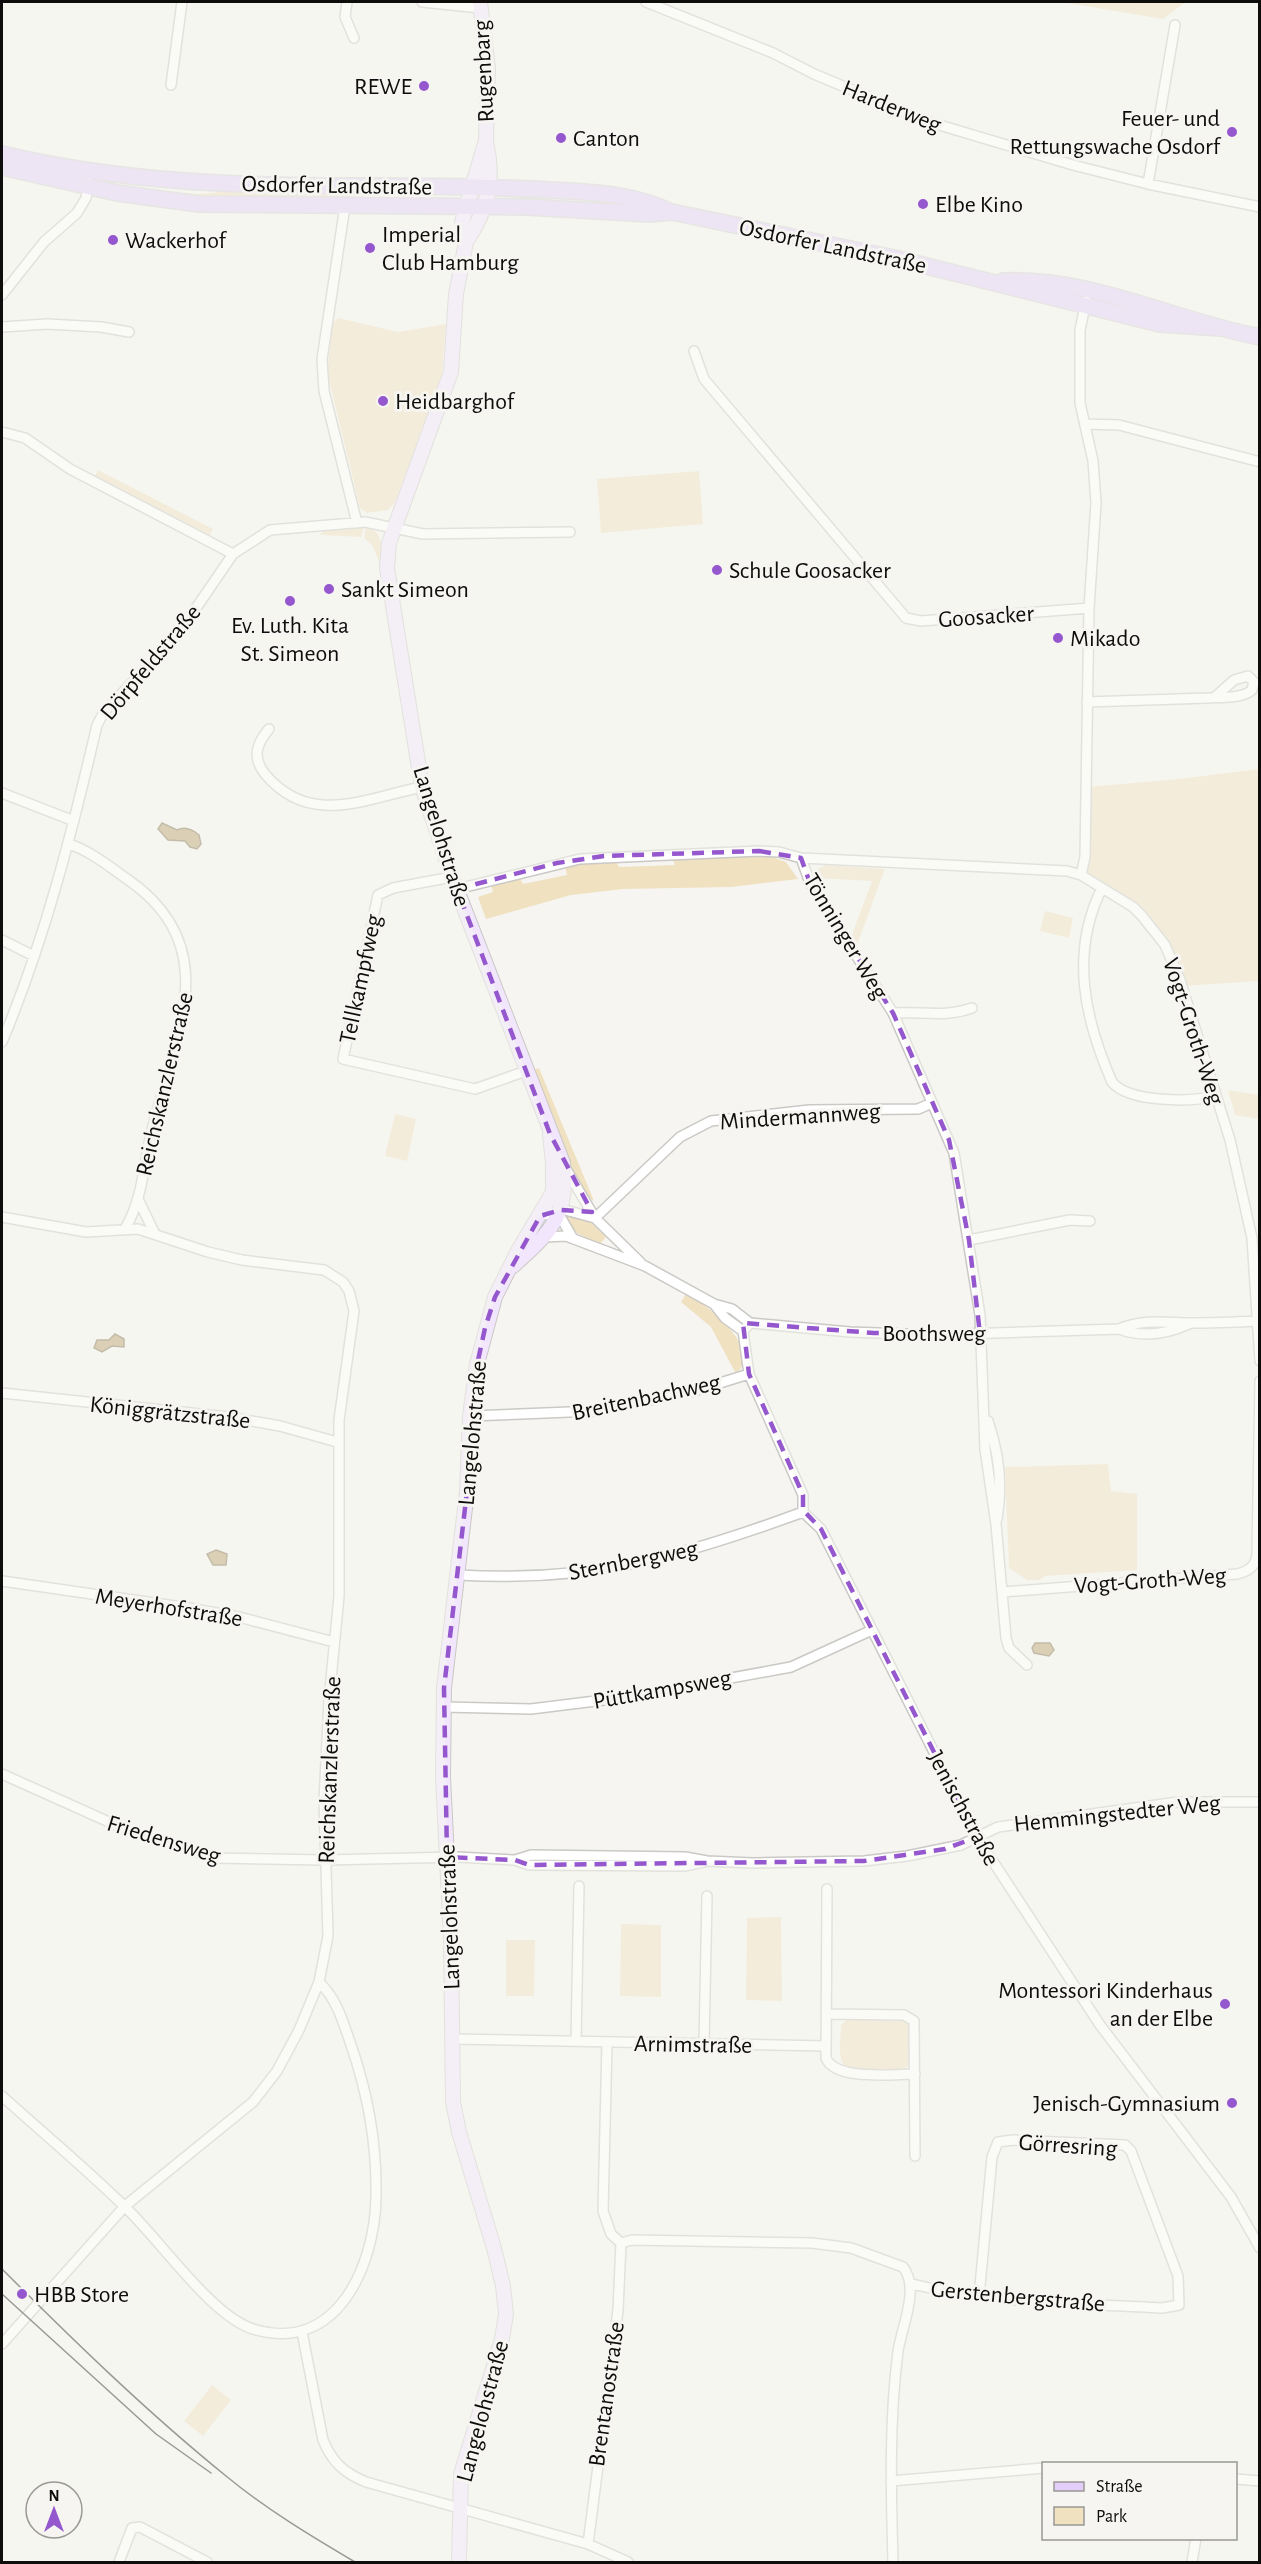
<svg xmlns="http://www.w3.org/2000/svg" width="1261" height="2564" font-family="'Alegreya Sans',sans-serif">
<style>
.green{fill:#f0e1c1}
.water{fill:#baa370;stroke:#867652;stroke-width:1.5}
.lines{fill:none;stroke-linecap:round;stroke-linejoin:round}
.street-casing{stroke:#cac9c5;stroke-width:12}
.secondary-casing{stroke:#cac9c5;stroke-width:16}
.primary-casing{stroke:#d4d3d3;stroke-width:18}
.street{stroke:#fff;stroke-width:9}
.secondary{stroke:#f1e6fc;stroke-width:14}
.primary{stroke:#e2cef9;stroke-width:15}
.tram{stroke:#292826;stroke-width:1.5}
.marked{fill:none;stroke:#9557ce;stroke-width:4.5;stroke-dasharray:12 8;stroke-linejoin:round}
.poi-dot{fill:#9557ce;stroke:#f6f5f1;stroke-width:2}
.labels{text-anchor:middle;stroke-width:6;stroke-linejoin:round;paint-order:stroke}
.street-label{font-size:24px;fill:#0e0d0c;stroke:#f6f5f1}
.poi-label{font-size:24px;fill:#0e0d0c;stroke:#f6f5f1;text-anchor:start}
</style>
<rect width="100%" height="100%" fill="#f6f5f1"/>
<!-- green -->
<path class="green" d="M 1061,2 L 1186,2 L 1163,19 Z
M 239,190 L 440,192 L 440,194 L 372,194 L 334,199 L 216,199 L 162,192 L 199,194 Z
M 339,318 L 398,332 L 446,324 L 442,375 L 395,502 L 388,510 L 367,513 L 360,508 L 327,372 L 333,322 Z
M 98,470 L 213,529 L 210,535 L 95,476 Z
M 699,471 L 703,524 L 601,533 L 597,479 Z
M 364,527 L 361,537 L 320,535 L 325,529 Z
M 366,527 C 385,531 381,550 381,566 L 372,545 L 364,538 Z
M 1259,769 L 1259,981 L 1183,986 L 1165,944 L 1142,916 L 1081,875 L 1086,787 L 1179,779 Z
M 766,855 L 786,862 L 798,879 L 731,887 L 623,889 L 571,895 L 486,919 L 478,897 L 493,892 L 491,885 L 519,877 L 523,884 L 567,875 L 565,866 L 615,860 L 619,867 L 675,865 L 672,857 Z
M 826,865 L 885,869 L 857,945 L 851,937 L 872,881 L 815,878 L 818,869 Z
M 1045,911 L 1073,918 L 1069,938 L 1040,931 Z
M 539,1068 L 594,1201 C 572,1191 541,1096 531,1071 Z
M 1228,1090 L 1259,1095 L 1259,1119 L 1235,1115 Z
M 395,1114 L 416,1119 L 407,1161 L 385,1156 Z
M 567,1213 L 586,1218 L 606,1237 L 600,1244 L 577,1233 L 563,1219 Z
M 686,1294 C 707,1305 756,1341 740,1370 L 735,1372 L 711,1327 L 681,1302 Z
M 1108,1464 L 1111,1491 L 1137,1494 L 1137,1570 L 1045,1576 L 1040,1580 L 1027,1580 L 1009,1568 L 1005,1467 Z
M 781,1917 L 782,2001 L 746,2000 L 747,1918 Z
M 621,1924 L 661,1925 L 661,1997 L 620,1996 Z
M 506,1940 L 535,1940 L 534,1996 L 506,1996 Z
M 849,2018 L 907,2021 L 910,2027 L 909,2066 L 898,2070 L 850,2070 C 835,2063 841,2040 841,2025 Z
M 212,2385 L 231,2400 L 203,2436 L 184,2421 Z"/>
<!-- water -->
<path class="water" d="M 162,823 L 177,830 C 185,826 192,829 199,835 L 201,844 L 197,849 L 190,847 L 185,841 L 168,840 L 158,829 Z
M 115,1334 L 124,1339 L 124,1347 L 112,1346 L 102,1352 L 94,1348 L 97,1340 L 109,1340 Z
M 216,1550 L 227,1554 L 226,1565 L 213,1565 L 207,1554 Z
M 1035,1643 L 1050,1643 L 1054,1650 L 1049,1656 L 1034,1653 L 1032,1648 Z"/>
<g class="lines">
<!-- street casing -->
<g class="street-casing">
<path id="street" d="M 347,2 L 345,17 L 354,38
M 422,2 L 480,8
M 646,2 L 773,53 L 814,74 L 926,121 L 1073,165 L 1148,184 L 1260,207
M 171,85 L 182,2
M 1148,184 L 1175,25
M 345,206 L 322,359 L 324,391 L 357,523
M 2,295 L 44,242 L 77,213 L 86,198 L 89,183
M 2,327 L 47,324 L 101,327 L 129,332
M 694,351 L 704,379 L 906,618 L 921,621 L 1089,608
M 1085,424 L 1119,425 L 1260,462
M 2,432 L 25,438 L 70,469 L 233,554
M 1087,702 L 1207,698 C 1220,697 1242,699 1252,690 L 1254,682 L 1248,676 L 1234,680 L 1215,697
M 269,729 C 256,744 252,758 265,774 C 310,828 366,798 422,787
M 2,793 L 74,821
M 69,844 C 90,851 109,866 127,879 C 223,945 178,1031 154,1122 C 144,1157 144,1196 126,1227
M 801,858 L 810,883 L 893,1013 L 954,1153 L 980,1315 L 985,1449 L 996,1524 L 1006,1638 L 1009,1648 L 1027,1665
M 1081,875 L 1085,857 L 1089,608 L 1096,503 L 1093,461 L 1080,403 L 1080,330 L 1086,301
M 452,877 L 393,888 L 378,895 L 343,1059 L 475,1089 L 526,1071
M 1102,888 C 1070,952 1084,1018 1112,1082 C 1129,1103 1191,1102 1216,1096
M 457,889 L 580,859 L 759,851 L 779,852 L 801,858 L 1067,871 L 1081,875 L 1133,907 L 1142,916 L 1165,945 L 1180,980 L 1230,1140 L 1252,1238 L 1260,1361
M 2,940 L 34,956
M 893,1013 C 922,1011 944,1018 972,1008
M 2,1042 C 45,940 72,832 97,725 L 104,712 L 177,636 L 233,554 L 270,530 L 365,522 L 423,534 L 570,532
M 566,1169 L 595,1218 L 641,1263
M 138,1199 L 154,1232
M 557,1211 L 572,1237
M 540,1216 L 565,1210 L 595,1218
M 2,1217 L 86,1232 L 138,1229 L 208,1252 L 242,1260 L 324,1270 L 343,1282 L 349,1291 L 354,1311 L 339,1420 L 339,1596 L 329,1700 L 324,1801 L 328,1936 L 319,1982 L 299,2030 L 277,2071 L 253,2102 L 125,2206 L 2,2344
M 595,1218 L 680,1137 L 711,1121 L 809,1110 L 918,1109 L 932,1103
M 544,1237 L 566,1236 L 645,1266 L 714,1304 L 732,1309 L 750,1323
M 969,1240 L 1070,1220 L 1090,1221
M 714,1304 L 725,1318 L 743,1331
M 750,1323 L 743,1331 L 749,1374 L 803,1495 L 803,1512 L 821,1529 L 977,1837 L 1100,2025 L 1231,2197 L 1260,2248
M 750,1323 L 850,1332 L 934,1335 L 1119,1329 C 1145,1318 1167,1323 1193,1323 C 1215,1323 1237,1322 1258,1321
M 1119,1329 C 1143,1338 1167,1334 1189,1324
M 2,1393 L 229,1417 L 280,1426 L 337,1442
M 470,1416 L 594,1411 L 694,1391 L 749,1374
M 988,1421 C 999,1453 1003,1485 997,1519
M 459,1575 C 590,1583 681,1557 803,1512
M 2,1581 L 189,1608 L 239,1617 L 334,1642
M 1002,1592 L 1237,1574 C 1249,1571 1256,1566 1257,1554 L 1260,1381
M 443,1707 L 531,1709 L 628,1697 L 791,1667 L 872,1630
M 2,1774 L 129,1831 L 215,1858 L 325,1860 L 457,1857 L 515,1860 L 529,1865 L 685,1866 L 704,1862
M 515,1860 L 531,1855 L 685,1857 L 707,1861 L 753,1863 L 864,1861 L 907,1856 L 961,1845 L 998,1827 L 1178,1802 L 1260,1802
M 827,1889 L 826,2058 C 835,2081 893,2074 915,2074
M 826,2014 L 904,2015 L 914,2021 L 915,2156
M 452,2039 L 826,2046
M 576,2041 L 579,1886
M 607,2043 L 603,2211 L 611,2234 L 621,2243
M 704,2043 L 707,1896
M 2,2096 C 42,2132 84,2167 123,2205 C 158,2237 211,2316 253,2329 C 337,2355 375,2265 376,2197 C 377,2146 368,2094 351,2045 C 343,2022 337,1999 319,1982
M 621,2243 L 632,2240 L 812,2243 L 851,2248 L 903,2267 C 920,2288 902,2326 898,2351 C 889,2421 891,2492 893,2562
M 912,2284 C 993,2304 1079,2303 1162,2308 L 1179,2305 L 1178,2276 L 1131,2151 L 1125,2145 L 1013,2140 L 998,2142 L 992,2157 L 979,2297
M 302,2332 L 323,2440 C 332,2462 344,2473 366,2482 L 588,2544 L 628,2562
M 1236,2479 L 1260,2481
M 891,2481 L 1044,2468
M 588,2544 L 618,2310 L 621,2243
M 119,2562 L 132,2528 L 140,2527 L 207,2562
M 1192,2562 L 1196,2538"/>
</g>
<!-- secondary casing -->
<g class="secondary-casing">
<path id="secondary" d="M 480,2 L 488,68 L 486,140 L 462,222 L 466,242 L 456,294 L 451,372 L 389,543 L 387,568 L 422,787 L 452,877 L 563,1163 C 570,1215 549,1234 513,1266
M 466,242 C 488,209 495,181 486,142
M 459,2562 L 461,2474 L 502,2339 L 506,2314 L 503,2286 L 494,2248 L 459,2132 L 453,2102 L 451,1940 L 443,1777 L 444,1688 L 467,1491 L 470,1416 L 477,1364 L 495,1297 L 519,1249 L 553,1192 L 553,1164 L 550,1134"/>
</g>
<!-- primary casing -->
<g class="primary-casing">
<path id="primary" d="M 2,154 C 119,182 237,186 357,186 C 420,186 484,186 547,190 C 589,192 633,193 671,212
M 2,167 L 117,193 L 199,204 L 526,207 L 650,214 L 672,212 L 894,258 L 1160,324 L 1220,328
M 1003,281 C 1091,277 1175,321 1260,337"/>
</g>
<!-- street -->
<use href="#street" class="street"/>
<!-- secondary -->
<use href="#secondary" class="secondary"/>
<!-- primary -->
<use href="#primary" class="primary"/>
<!-- tram -->
<path class="tram" d="M 2,2269 C 73,2340 147,2412 226,2476 C 266,2509 311,2536 355,2562
M 2,2294 L 156,2434 L 211,2473"/>
</g>
<!-- marked area -->
<path d="M0 0H1261V2564H0ZM 759,851 L 801,858 L 810,883 L 893,1013 L 949,1140 L 969,1240 L 980,1334 L 874,1333 L 743,1323 L 749,1374 L 803,1495 L 803,1510 L 821,1529 L 977,1837 L 945,1849 L 864,1861 L 529,1865 L 515,1860 L 447,1857 L 444,1688 L 467,1491 L 474,1379 L 485,1328 L 495,1297 L 540,1216 L 560,1210 L 592,1212 L 550,1134 L 457,889 L 557,863 L 604,856 Z" fill="#f6f5f1" fill-opacity=".55" fill-rule="evenodd"/>
<path class="marked" d="M 759,851 L 801,858 L 810,883 L 893,1013 L 949,1140 L 969,1240 L 980,1334 L 874,1333 L 743,1323 L 749,1374 L 803,1495 L 803,1510 L 821,1529 L 977,1837 L 945,1849 L 864,1861 L 529,1865 L 515,1860 L 447,1857 L 444,1688 L 467,1491 L 474,1379 L 485,1328 L 495,1297 L 540,1216 L 560,1210 L 592,1212 L 550,1134 L 457,889 L 557,863 L 604,856 Z"/>
<!-- markers -->
<g class="poi-dot">
<circle cx="424" cy="86" r="6"/>
<circle cx="1232" cy="132" r="6"/>
<circle cx="561" cy="138" r="6"/>
<circle cx="923" cy="204" r="6"/>
<circle cx="113" cy="240" r="6"/>
<circle cx="370" cy="248" r="6"/>
<circle cx="383" cy="401" r="6"/>
<circle cx="717" cy="570" r="6"/>
<circle cx="329" cy="589" r="6"/>
<circle cx="290" cy="601" r="6"/>
<circle cx="1058" cy="638" r="6"/>
<circle cx="1225" cy="2004" r="6"/>
<circle cx="1232" cy="2103" r="6"/>
<circle cx="22" cy="2294" r="6"/>
</g>
<g class="labels">
<!-- street labels -->
<g class="street-label">
<text transform="translate(483 71) rotate(-93)" y="8">Rugenbarg</text>
<text transform="translate(892 106) rotate(22)" y="8">Harderweg</text>
<text transform="translate(337 185) rotate(1)" y="8">Osdorfer Landstraße</text>
<text transform="translate(833 246) rotate(12)" y="8">Osdorfer Landstraße</text>
<text transform="translate(986 616) rotate(-4)" y="8">Goosacker</text>
<text transform="translate(150 662) rotate(-50)" y="8">Dörpfeldstraße</text>
<text transform="translate(442 836) rotate(73)" y="8">Langelohstraße</text>
<text transform="translate(846 936) rotate(59)" y="8">Tönninger Weg</text>
<text transform="translate(360 979) rotate(-78)" y="8">Tellkampfweg</text>
<text transform="translate(1194 1031) rotate(72)" y="8">Vogt-Groth-Weg</text>
<text transform="translate(164 1084) rotate(-77)" y="8">Reichskanzlerstraße</text>
<text transform="translate(800 1116) rotate(-4)" y="8">Mindermannweg</text>
<text x="934" y="1341">Boothsweg</text>
<text transform="translate(646 1397) rotate(-12)" y="8">Breitenbachweg</text>
<text transform="translate(170 1412) rotate(6)" y="8">Königgrätzstraße</text>
<text transform="translate(472 1433) rotate(-85)" y="8">Langelohstraße</text>
<text transform="translate(633 1560) rotate(-11)" y="8">Sternbergweg</text>
<text transform="translate(1150 1580) rotate(-4)" y="8">Vogt-Groth-Weg</text>
<text transform="translate(169 1607) rotate(9)" y="8">Meyerhofstraße</text>
<text transform="translate(662 1689) rotate(-10)" y="8">Püttkampsweg</text>
<text transform="translate(329 1770) rotate(-88)" y="8">Reichskanzlerstraße</text>
<text transform="translate(964 1808) rotate(62)" y="8">Jenischstraße</text>
<text transform="translate(1117 1813) rotate(-6)" y="8">Hemmingstedter Weg</text>
<text transform="translate(164 1839) rotate(17)" y="8">Friedensweg</text>
<text transform="translate(449 1917) rotate(-92)" y="8">Langelohstraße</text>
<text transform="translate(693 2044) rotate(1)" y="8">Arnimstraße</text>
<text transform="translate(1068 2145) rotate(4)" y="8">Görresring</text>
<text transform="translate(1018 2296) rotate(5)" y="8">Gerstenbergstraße</text>
<text transform="translate(606 2394) rotate(-82)" y="8">Brentanostraße</text>
<text transform="translate(482 2411) rotate(-75)" y="8">Langelohstraße</text>
</g>
<!-- poi labels -->
<g class="poi-label">
<text x="412" y="94" text-anchor="end">REWE</text>
<text x="1220" y="126" text-anchor="end">Feuer- und<tspan x="1220" dy="28">Rettungswache Osdorf</tspan></text>
<text x="573" y="146">Canton</text>
<text x="935" y="212">Elbe Kino</text>
<text x="382" y="242">Imperial<tspan x="382" dy="28">Club Hamburg</tspan></text>
<text x="125" y="248">Wackerhof</text>
<text x="395" y="409">Heidbarghof</text>
<text x="729" y="578">Schule Goosacker</text>
<text x="341" y="597">Sankt Simeon</text>
<text x="290" y="633" text-anchor="middle">Ev. Luth. Kita<tspan x="290" dy="28">St. Simeon</tspan></text>
<text x="1070" y="646">Mikado</text>
<text x="1213" y="1998" text-anchor="end">Montessori Kinderhaus<tspan x="1213" dy="28">an der Elbe</tspan></text>
<text x="1220" y="2111" text-anchor="end">Jenisch-Gymnasium</text>
<text x="34" y="2302">HBB Store</text>
</g>
</g>
<!-- border -->
<rect width="1261" height="2564" fill="none" stroke="#0e0d0c" stroke-width="6"/>
<!-- legend -->
<rect x="1042" y="2462" width="195" height="78" fill="#f6f5f1" stroke="#999895" stroke-width="1.5"/>
<rect x="1054" y="2482" width="30" height="9" fill="#e2cef9" stroke="#999895" stroke-width="1.5"/>
<text x="1096" y="2492" font-size="18" fill="#0e0d0c">Straße</text>
<rect x="1054" y="2507" width="30" height="18" fill="#f0e1c1" stroke="#999895" stroke-width="1.5"/>
<text x="1096" y="2522" font-size="18" fill="#0e0d0c">Park</text>
<!-- north arrow -->
<g transform="translate(54 2510)"><circle r="28" fill="#f6f5f1" stroke="#999895" stroke-width="1.5"/>
<path d="M0-4.5L10 22L0 15L-10 22Z" fill="#9557ce"/>
<text y="-9" font-size="16" font-weight="bold" text-anchor="middle" fill="#0e0d0c">N</text>
</g>
</svg>
